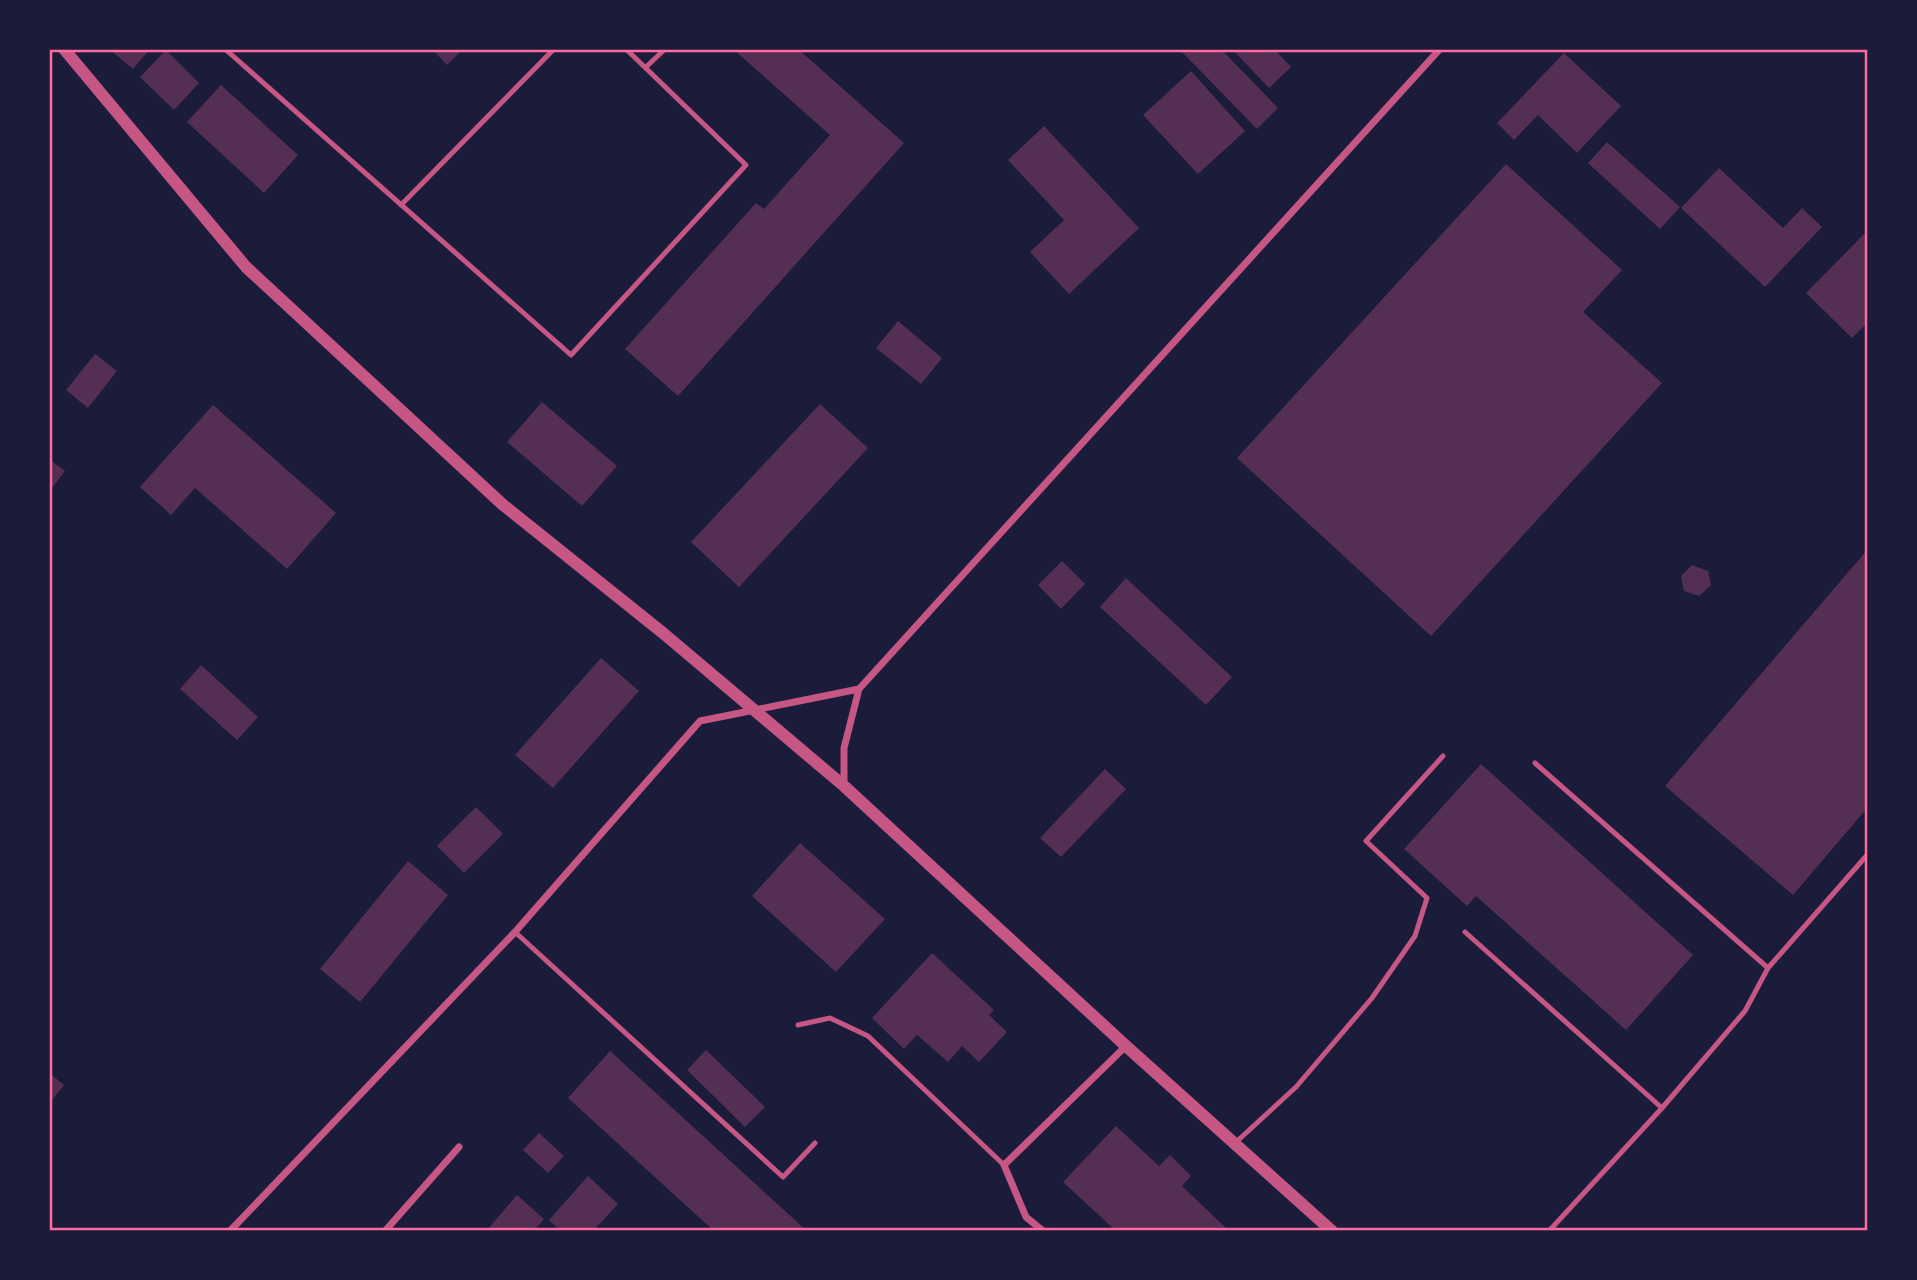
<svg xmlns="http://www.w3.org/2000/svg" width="1917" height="1280" font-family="'Playfair Display',serif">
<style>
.building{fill:#542f53}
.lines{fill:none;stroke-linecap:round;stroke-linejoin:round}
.service{stroke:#c65784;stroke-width:5}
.minor{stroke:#c65784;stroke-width:7}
.tertiary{stroke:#c65784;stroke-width:12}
.neatline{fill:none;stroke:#ff6b9d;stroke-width:2.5}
</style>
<rect width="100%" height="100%" fill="#1b1b3a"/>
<!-- building -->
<path class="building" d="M 109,49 L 150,49 L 133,69 Z
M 432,49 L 463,49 L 447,65 Z
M 733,49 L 798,49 L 904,143 L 678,396 L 625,349 L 756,203 L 764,209 L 830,135 Z
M 1183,49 L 1221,49 L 1278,108 L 1257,129 L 1181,51 Z
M 1232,49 L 1274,49 L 1291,67 L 1269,88 Z
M 166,50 L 199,83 L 174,110 L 140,77 Z
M 1564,53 L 1621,106 L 1577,153 L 1538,115 L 1514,140 L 1497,123 Z
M 1191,71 L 1245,131 L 1198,174 L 1143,115 Z
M 221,85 L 298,155 L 264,193 L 187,122 Z
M 1044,126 L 1139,228 L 1069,294 L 1030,252 L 1064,220 L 1008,160 Z
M 1607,142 L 1680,207 L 1660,229 L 1588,163 Z
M 1506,164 L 1622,270 L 1583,312 L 1662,383 L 1431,636 L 1237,458 Z
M 1719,168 L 1783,228 L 1802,208 L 1822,227 L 1765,287 L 1681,208 Z
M 1868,230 L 1868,322 L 1852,338 L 1806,293 Z
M 898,321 L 942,358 L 921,384 L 876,348 Z
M 95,354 L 117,371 L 88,408 L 66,390 Z
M 542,402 L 617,466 L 582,506 L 507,442 Z
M 820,404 L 868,448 L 739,587 L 691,542 Z
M 213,405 L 336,513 L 287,569 L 195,488 L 171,515 L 140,487 Z
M 49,459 L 65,471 L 49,492 Z
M 1868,549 L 1868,807 L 1793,895 L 1665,786 Z
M 1062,561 L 1085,584 L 1061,609 L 1038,585 Z
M 1692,565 L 1708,571 L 1711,585 L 1699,596 L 1684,591 L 1681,576 Z
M 1126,578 L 1232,677 L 1206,705 L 1100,607 Z
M 601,658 L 639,691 L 553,788 L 515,755 Z
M 201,665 L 258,717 L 237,740 L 180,689 Z
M 1481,764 L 1693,955 L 1626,1030 L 1476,896 L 1467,906 L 1404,849 Z
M 1105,769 L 1126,789 L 1061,857 L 1040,838 Z
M 476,807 L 503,834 L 464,873 L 437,846 Z
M 800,843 L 885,919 L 836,972 L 752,896 Z
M 408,861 L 448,895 L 360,1002 L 320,969 Z
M 932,953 L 994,1010 L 989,1015 L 1007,1032 L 979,1062 L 962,1046 L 948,1062 L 917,1035 L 904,1049 L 872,1018 Z
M 706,1050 L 765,1107 L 745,1127 L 687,1070 Z
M 610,1051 L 807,1231 L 714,1231 L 568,1098 Z
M 49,1073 L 64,1085 L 49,1104 Z
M 1116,1126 L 1159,1166 L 1170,1155 L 1191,1176 L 1182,1186 L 1226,1228 L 1223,1231 L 1116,1231 L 1063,1182 Z
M 539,1133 L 564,1156 L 548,1173 L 523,1150 Z
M 588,1176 L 618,1204 L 593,1231 L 561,1231 L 549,1220 Z
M 517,1195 L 544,1219 L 534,1231 L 486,1231 Z"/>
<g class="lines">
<!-- service -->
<path class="service" d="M 225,49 L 571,355 L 746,165 L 626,49
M 646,67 L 665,49
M 401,205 L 554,49
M 1535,763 L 1768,968
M 515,932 L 783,1177 L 815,1143
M 1465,932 L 1662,1108
M 798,1025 L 830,1018 L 868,1036 L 1004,1165
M 1235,1143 L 1296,1087 L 1372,998 L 1415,936 L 1427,898 L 1366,841 L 1443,756
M 1549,1231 L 1662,1108 L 1745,1011 L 1768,968 L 1868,854"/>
<!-- minor -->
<path class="minor" d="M 844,785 L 844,748 L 859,689
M 230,1231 L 515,932 L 700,721 L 859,689 L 1440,49
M 385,1231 L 459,1147
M 1043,1231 L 1026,1217 L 1004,1165 L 1126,1046"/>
<!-- tertiary -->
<path class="tertiary" d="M 64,49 L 246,267 L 502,504 L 663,633 L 844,786 L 1126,1046 L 1332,1231"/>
</g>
<!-- border -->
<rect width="1917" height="1280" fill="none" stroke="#1b1b3a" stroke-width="102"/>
<rect x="51" y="51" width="1815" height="1178" class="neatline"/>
</svg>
